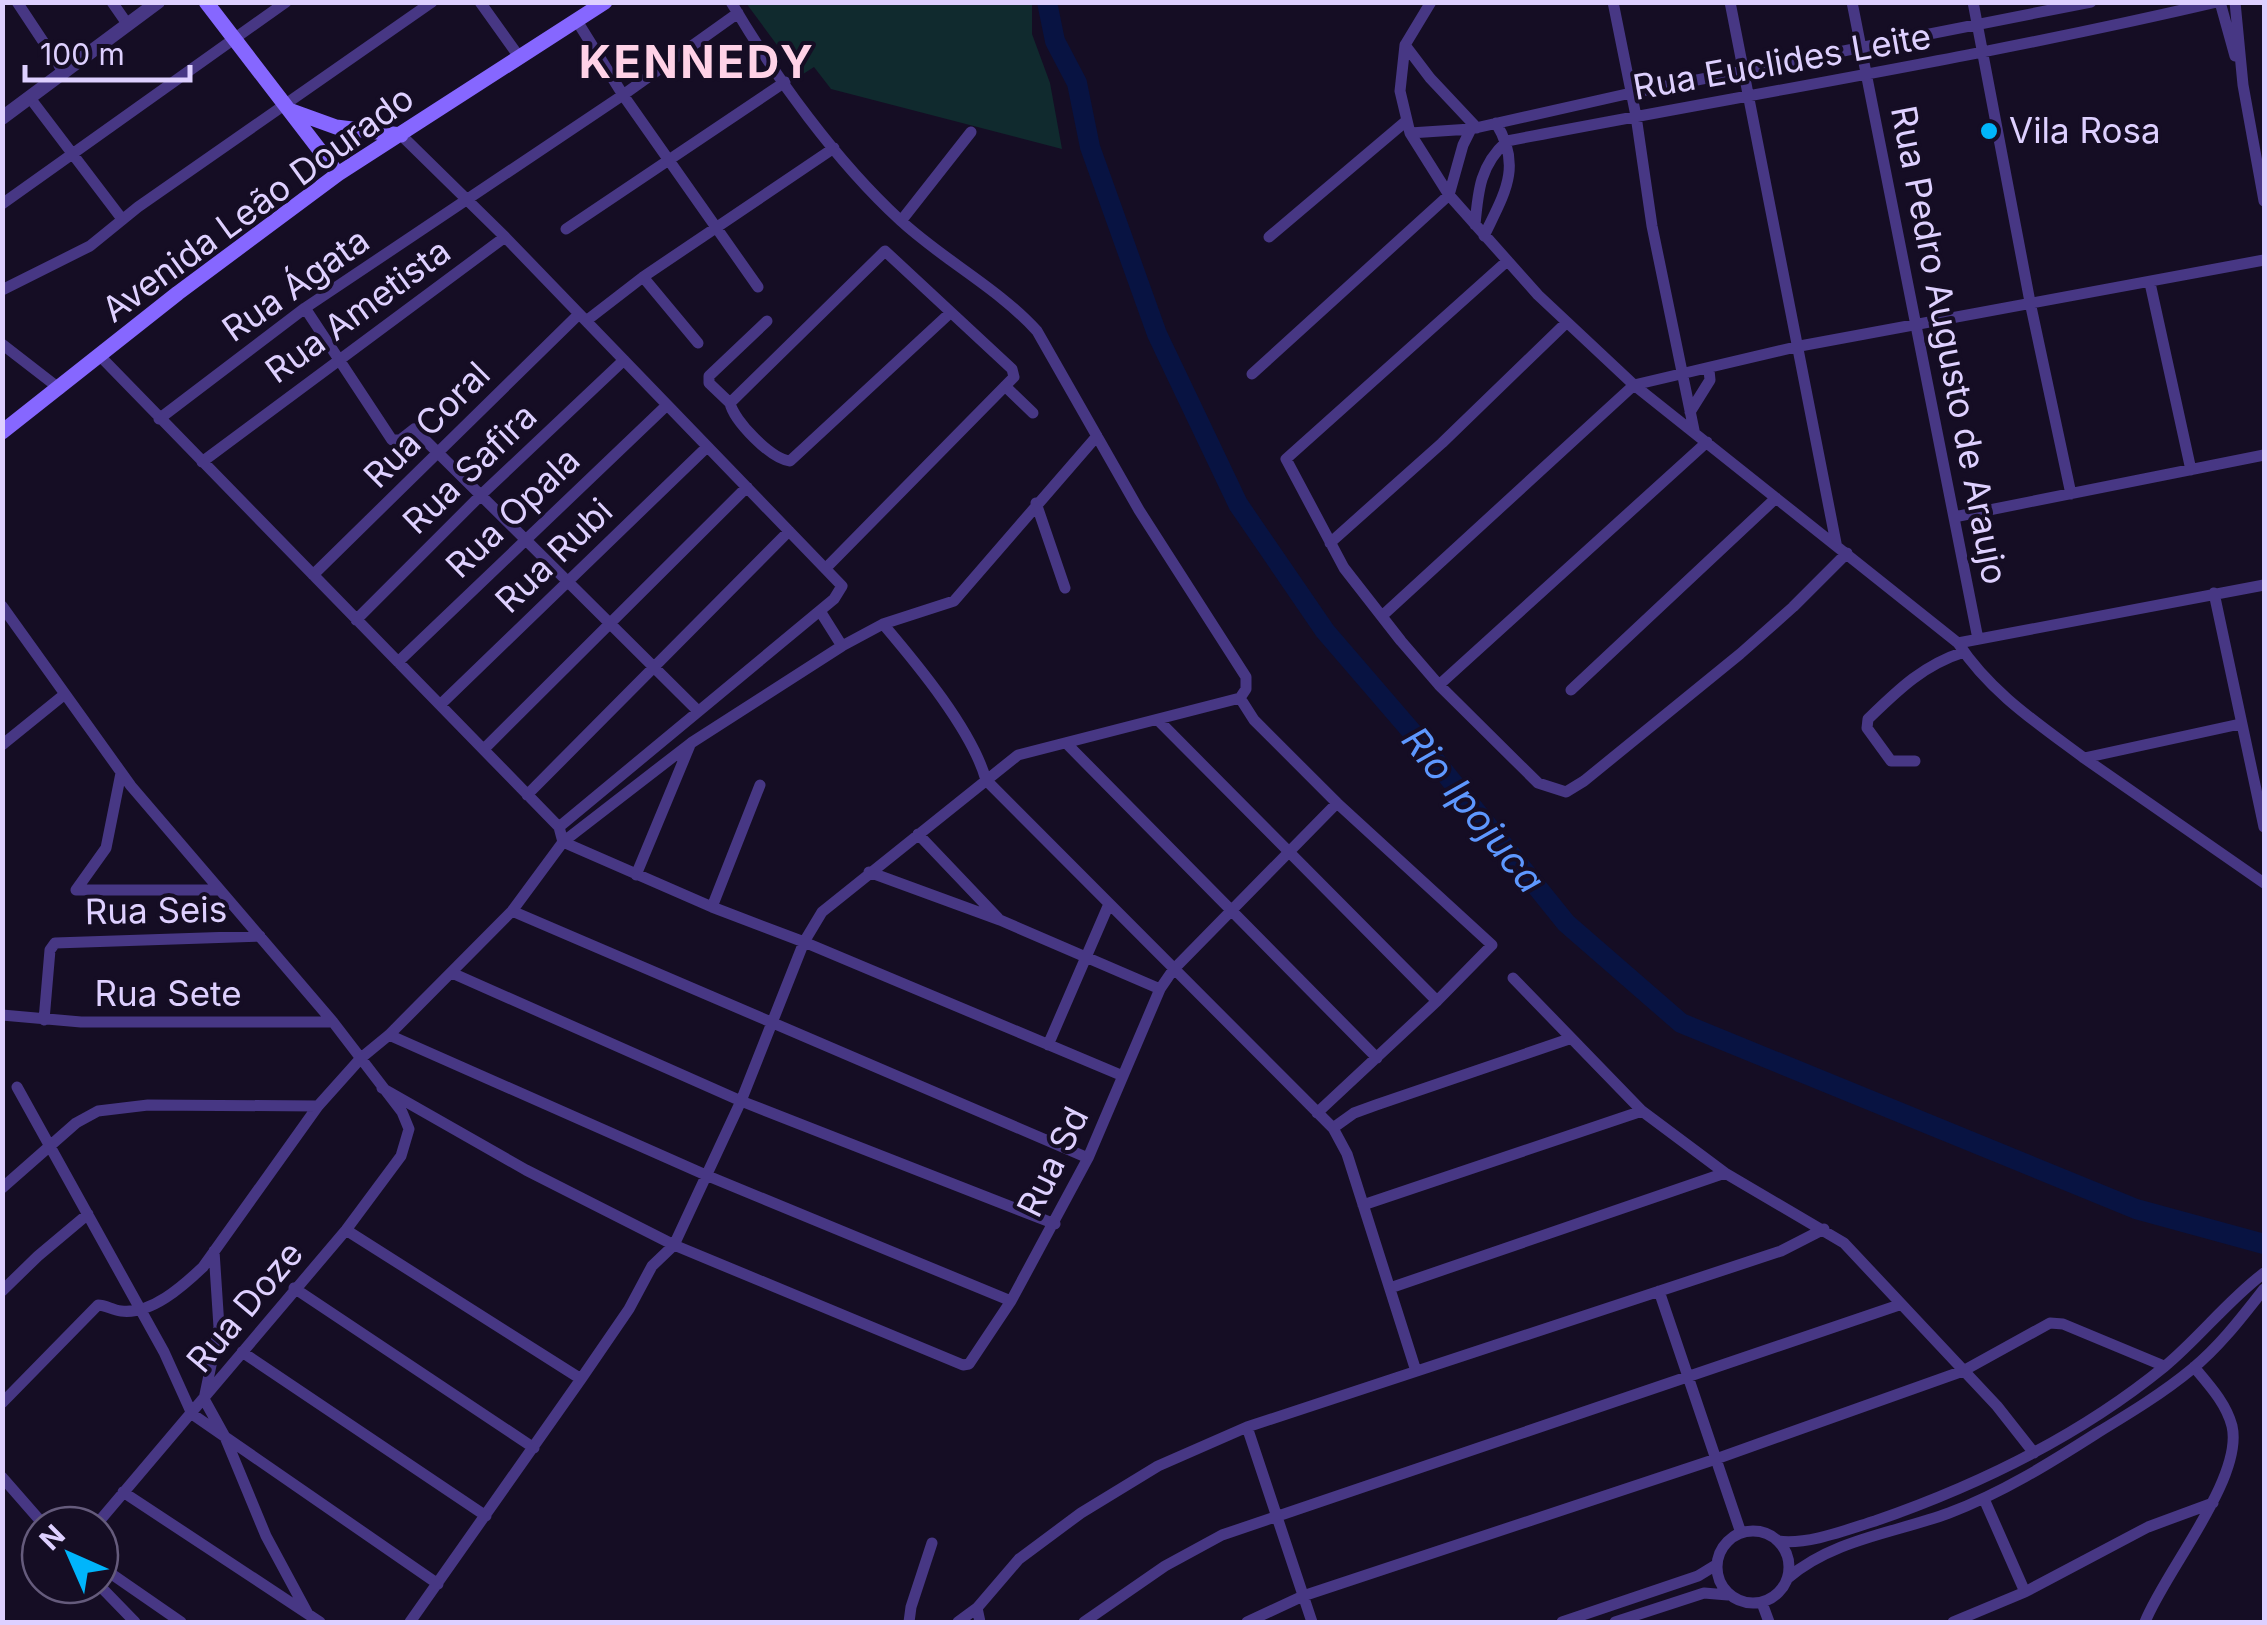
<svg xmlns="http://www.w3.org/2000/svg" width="2267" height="1625" font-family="Inter,sans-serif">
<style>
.green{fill:#102a2e}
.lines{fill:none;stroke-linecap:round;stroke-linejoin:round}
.river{stroke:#081342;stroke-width:20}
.minor{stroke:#473784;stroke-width:11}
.tertiary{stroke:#473784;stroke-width:14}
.secondary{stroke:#8667ff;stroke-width:15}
.poi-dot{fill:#00b5fb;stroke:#150d24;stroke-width:4}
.labels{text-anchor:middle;stroke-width:8;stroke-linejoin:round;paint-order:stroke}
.street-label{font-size:35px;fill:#ded0ff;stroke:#150d24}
.poi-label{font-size:35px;fill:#ded0ff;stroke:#150d24;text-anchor:start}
.water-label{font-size:38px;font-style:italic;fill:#5e98ff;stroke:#150d24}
.district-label{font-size:45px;font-weight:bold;letter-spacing:2.5px;fill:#ffd2e7;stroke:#150d24}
</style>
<rect width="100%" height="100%" fill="#150d24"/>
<!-- green -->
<path class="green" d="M 746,3 L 1032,3 L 1032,34 L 1050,83 L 1062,149 L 831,89 L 814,67 L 800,76 Z"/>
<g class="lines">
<!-- river -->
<path class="river" d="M 1047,2 L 1055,41 L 1077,83 L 1090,147 L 1157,334 L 1238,504 L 1325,631 L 1412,732 L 1566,923 L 1681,1023 L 2136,1209 L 2264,1244"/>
<!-- minor -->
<path class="minor" d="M 17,2 L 64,73
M 112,2 L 128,25
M 480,2 L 520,58
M 731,2 C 776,78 836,161 900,220 C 943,260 998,288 1037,331 L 1139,510 L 1246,677 L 1246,689 L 1240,698
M 1431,2 L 1405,45 L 1400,91 L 1410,133 L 1449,195 L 1538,295 L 1634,385 L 1958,643 C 1990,692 2037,723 2084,758 L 2240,724
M 1613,2 L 1636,116 L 1652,226 L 1694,430
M 1730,2 L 1836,543
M 1852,2 L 1978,639
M 1973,2 L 2030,302 L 2071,494
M 2220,2 L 2235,56
M 2235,2 L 2243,85 L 2264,201
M 577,21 L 623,95 L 758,287
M 1405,45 L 1430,78 L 1477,128
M 30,98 L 122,219
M 1410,133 L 1471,129
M 2,204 L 286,2
M 901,221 L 971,132
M 1475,225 C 1478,191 1480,165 1507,141 C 1744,95 1982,57 2217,2
M 566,229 L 785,82
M 1484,236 C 1504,194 1523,167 1496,123
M 505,237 L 842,586 L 834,599 L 559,827
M 1269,237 L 1405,122
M 1506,262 L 1286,459 L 1344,568 L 1401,641 L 1439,685 L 1538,783 L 1566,792 L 1584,781 L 1740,654 L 1793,607 L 1847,553
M 643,277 L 698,343
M 2150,283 L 2191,470
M 2,290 L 90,246 L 138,207 L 432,2
M 305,308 L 392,440 L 400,440 L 414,429 L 698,711
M 586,321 L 643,277 L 834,148
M 2,344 L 60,389
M 1252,374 L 1449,195 L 1463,145 L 1471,129 L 1631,93 L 2091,2
M 1005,386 L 1033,413
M 730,403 L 709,383 L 709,376 L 767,321
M 1690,412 L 1710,380 L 1709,370
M 159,419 L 305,308 L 623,95 L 738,13
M 1097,436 L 954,601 L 883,624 L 842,646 L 691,743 L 563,842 L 712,907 L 804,942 L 1123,1076
M 202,462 L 505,237 L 401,135
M 1036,503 L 1065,588
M 1954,517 L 2264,455
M 1330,543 L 1442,443 L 1566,323
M 826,568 L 1014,377 L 1012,369 L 885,251 L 730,403 C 734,421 771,459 790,461 L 950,313
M 313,575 L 579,314
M 2214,593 L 2264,827
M 2,606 L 131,786 L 333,1022 L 402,1112 L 409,1129 L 401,1156 L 346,1230 L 96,1525
M 820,611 L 842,646
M 1382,616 L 1634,385 L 1800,346 L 2264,260
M 356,620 L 482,494 L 624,360
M 883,624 C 917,664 972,730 986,780 L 1333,1128 L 1347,1154 L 1416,1371
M 1958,643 L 2264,585
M 398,662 L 667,405
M 1439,685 L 1707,442
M 1571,690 L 1776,498
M 1240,698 L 1254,720 L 1337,803 L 1492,945 L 1437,1001 L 1317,1113
M 440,705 L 707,447
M 1158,720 L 1437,1001
M 1066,743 L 1377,1058
M 2,745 L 65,694
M 484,749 L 747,487
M 2084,758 L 2264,883
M 1915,761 L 1891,761 L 1867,728 L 1868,719 C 1898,690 1923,665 1964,652
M 121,773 L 106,848 L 76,890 L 219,890
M 527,795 L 789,531
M 918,834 L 998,918
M 869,872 L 1000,920 L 1160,989
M 636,875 L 690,745
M 712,907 L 760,785
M 512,911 L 1088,1158
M 452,973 L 741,1101 L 1055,1224
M 1513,978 L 1642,1111 L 1725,1173 L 1844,1243 L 1997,1406 L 2034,1453
M 2,1015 L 81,1022 L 333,1022
M 44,1020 L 50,950 L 55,943 L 260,936
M 389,1035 L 708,1176 L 1011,1301
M 1048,1045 L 1109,904
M 17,1087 L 164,1352 L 192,1414 L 438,1584
M 382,1088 L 526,1170 L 674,1245 L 963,1365 L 969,1364 L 1011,1301 L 1088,1158 L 1160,989 L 1173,970 L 1337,803
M 1333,1128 L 1354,1113 L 1376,1105 L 1569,1039
M 2,1188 L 76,1123 L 98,1111 L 148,1105 L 318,1106
M 1363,1205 L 1642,1111
M 346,1230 L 581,1379
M 214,1251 L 219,1327 L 204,1399 L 225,1437 L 266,1536 L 308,1614
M 294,1288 L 534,1448
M 1390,1288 L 1725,1173
M 2,1291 L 38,1256 L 88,1214
M 1659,1291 L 1741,1533
M 242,1352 L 486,1516
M 2,1403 L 98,1305 C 106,1305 112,1310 121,1311 C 151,1315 183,1286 203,1267 L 318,1106 L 361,1058 L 389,1035 L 512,911 L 563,842 L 559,827 L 99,355
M 1247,1427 L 1312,1622
M 2,1477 L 44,1525
M 123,1492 L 320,1622
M 1984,1499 L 2025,1592
M1717 1567a36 36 0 1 1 72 0a36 36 0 1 1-72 0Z
M 1778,1541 C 1808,1545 1846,1530 1875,1521 C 1979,1485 2078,1437 2164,1367 C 2199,1338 2228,1300 2264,1273
M 100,1566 L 181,1622
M 1788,1578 C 1834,1539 1895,1533 1949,1513 C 2002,1493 2050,1463 2097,1433 C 2130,1413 2163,1393 2192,1369 C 2220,1346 2242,1317 2264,1289
M 99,1585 L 135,1622
M 1762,1603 L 1769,1622
M 977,1608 L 980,1622
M 410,1622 L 581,1379 L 629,1309 L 652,1266 L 674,1245 L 741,1101 L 804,942 L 822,912 L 1018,755 L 1240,698
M 909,1622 L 911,1607 L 932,1543
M 958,1622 L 977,1608 L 1019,1559 L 1081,1513 L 1158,1466 L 1247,1427 L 1781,1251 L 1824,1229
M 1084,1622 L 1165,1566 L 1222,1535 L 1899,1305
M 1247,1622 L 1303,1596 L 1716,1459 L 1963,1371 L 2050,1323 L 2063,1324 L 2164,1366
M 1562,1622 L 1698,1576 L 1716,1565
M 1615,1622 L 1704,1593 L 1728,1595
M 1953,1622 L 2025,1592 L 2148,1527 L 2213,1503
M 2145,1622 C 2165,1571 2244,1478 2232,1426 C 2226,1403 2209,1385 2194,1367"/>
<!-- tertiary -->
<path class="tertiary" d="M 2,118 L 158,2"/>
<!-- secondary -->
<path class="secondary" d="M 206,2 L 338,174
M 289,110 L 336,127 L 401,135
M 2,432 L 178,293 L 338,174 L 605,2"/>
</g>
<!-- markers -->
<circle class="poi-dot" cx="1989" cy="131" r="10"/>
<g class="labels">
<!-- street labels -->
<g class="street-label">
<text transform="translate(1782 62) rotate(-10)" y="12">Rua Euclides Leite</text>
<text transform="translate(258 204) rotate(-36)" y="12">Avenida Leão Dourado</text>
<text transform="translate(296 285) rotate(-35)" y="12">Rua Ágata</text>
<text transform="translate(358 311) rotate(-36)" y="12">Rua Ametista</text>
<text transform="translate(1949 345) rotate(79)" y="12">Rua Pedro Augusto de Araujo</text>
<text transform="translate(427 425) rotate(-45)" y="12">Rua Coral</text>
<text transform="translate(470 469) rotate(-44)" y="12">Rua Safira</text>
<text transform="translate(513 513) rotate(-44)" y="12">Rua Opala</text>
<text transform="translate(554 556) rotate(-44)" y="12">Rua Rubi</text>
<text transform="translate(156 911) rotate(-1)" y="12">Rua Seis</text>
<text x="168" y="1006">Rua Sete</text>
<text transform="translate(1053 1162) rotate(-64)" y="12">Rua Sd</text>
<text transform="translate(245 1307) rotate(-50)" y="12">Rua Doze</text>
</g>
<!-- poi labels -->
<g class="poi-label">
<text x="2009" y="143">Vila Rosa</text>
</g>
<!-- water labels -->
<g class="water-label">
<text transform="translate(1473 810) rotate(51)" y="13">Rio Ipojuca</text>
</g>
<!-- district labels -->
<g class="district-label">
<text x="697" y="78">KENNEDY</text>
</g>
</g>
<!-- border -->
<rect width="2267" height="1625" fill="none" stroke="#ded0ff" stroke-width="10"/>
<!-- north arrow -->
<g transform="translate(70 1555) rotate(315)"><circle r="48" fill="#150d24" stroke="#655b7c" stroke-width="2.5"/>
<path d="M0-8L18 38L0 25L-18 38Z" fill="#00b5fb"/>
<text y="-15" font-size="28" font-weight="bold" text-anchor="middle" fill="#ded0ff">N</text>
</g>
<!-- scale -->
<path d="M25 65v15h165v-15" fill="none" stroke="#ded0ff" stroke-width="5"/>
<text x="40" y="65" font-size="30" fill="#ded0ff" stroke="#150d24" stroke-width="8" paint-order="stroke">100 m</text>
</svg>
